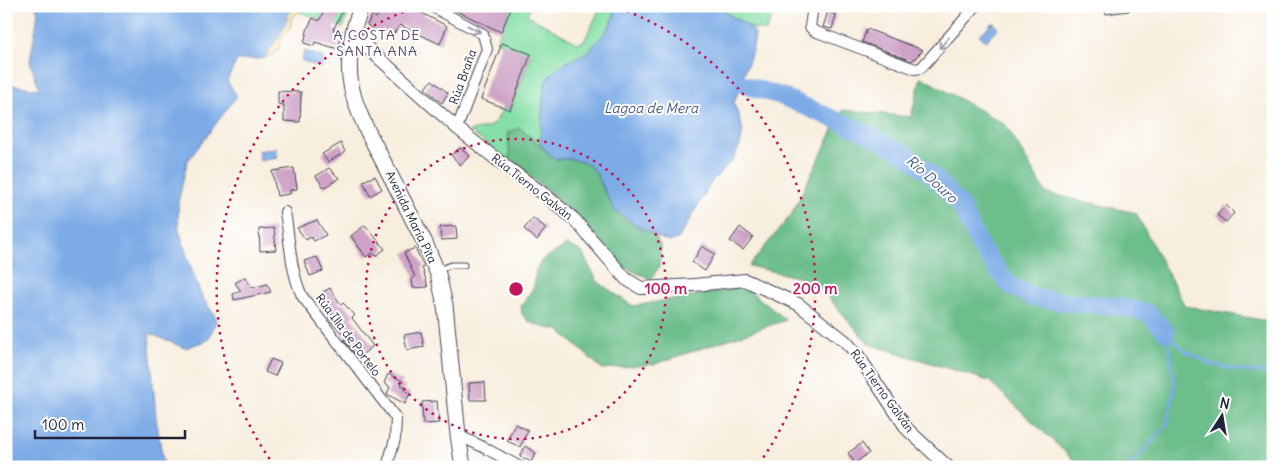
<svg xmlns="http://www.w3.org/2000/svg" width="1279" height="473" font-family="Delius,sans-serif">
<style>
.green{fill:#85dfa6;stroke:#548070}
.forest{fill:#6cbe8b;stroke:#477063}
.sand{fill:#eeda9e;stroke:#887e6c}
.water{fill:#7babe6;stroke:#4e6690}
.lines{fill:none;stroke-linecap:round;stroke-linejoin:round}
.stream{stroke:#7babe6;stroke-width:3}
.river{stroke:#7babe6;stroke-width:18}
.building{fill:#cea2c6}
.service-casing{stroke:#424153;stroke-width:7}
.minor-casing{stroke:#424153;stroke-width:12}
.tertiary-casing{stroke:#424153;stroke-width:14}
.secondary-casing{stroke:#424153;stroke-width:17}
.service{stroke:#fff;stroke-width:5}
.minor{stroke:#fff;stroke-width:10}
.tertiary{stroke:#fff;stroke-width:12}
.secondary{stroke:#fff;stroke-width:15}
.oneway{stroke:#9c9ca7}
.ring{fill:none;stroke:#c2185b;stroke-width:2.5;stroke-dasharray:2.5 5}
.labels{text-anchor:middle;stroke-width:4;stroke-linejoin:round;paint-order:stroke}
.street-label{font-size:12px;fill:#22223b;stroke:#fff}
.neighbourhood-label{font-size:14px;letter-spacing:1px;fill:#5e4f6c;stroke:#fff}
.water-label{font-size:14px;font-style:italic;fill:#46597f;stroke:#fff}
.centre{fill:#c2185b;stroke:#fff;stroke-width:2.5}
.ring-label{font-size:15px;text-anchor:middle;font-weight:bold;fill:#c2185b;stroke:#fff;stroke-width:4;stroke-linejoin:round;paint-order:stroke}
</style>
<rect width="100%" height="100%" fill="#fff"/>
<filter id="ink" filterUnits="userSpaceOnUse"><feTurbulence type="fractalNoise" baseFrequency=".02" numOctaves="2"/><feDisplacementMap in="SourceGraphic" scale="10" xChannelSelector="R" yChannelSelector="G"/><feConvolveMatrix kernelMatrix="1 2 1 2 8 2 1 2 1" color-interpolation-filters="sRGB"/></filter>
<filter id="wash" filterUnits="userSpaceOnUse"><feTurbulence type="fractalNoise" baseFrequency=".0096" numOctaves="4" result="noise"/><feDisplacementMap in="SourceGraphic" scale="20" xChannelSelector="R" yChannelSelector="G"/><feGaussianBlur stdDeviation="1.12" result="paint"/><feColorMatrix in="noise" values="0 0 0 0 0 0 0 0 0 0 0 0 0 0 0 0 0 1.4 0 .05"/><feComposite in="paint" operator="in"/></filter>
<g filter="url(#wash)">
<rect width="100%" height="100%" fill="#f8eede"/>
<!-- green -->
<path class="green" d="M 301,6 L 350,6 L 343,28 L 300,12 Z
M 512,6 L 531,6 L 527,15 L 577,43 L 584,41 L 601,6 L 615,6 C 614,24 603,38 590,50 C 582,57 570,61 561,65 L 541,134 L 540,145 L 520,128 L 509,132 L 510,161 L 469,131 C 491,127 494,128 503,107 L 510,110 L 531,55 L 496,41 Z
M 716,6 L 776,6 L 766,31 L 751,28 Z"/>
<!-- forest -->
<path class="forest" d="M 921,77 L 1006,125 L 1046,193 L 1136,213 L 1185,306 L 1273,322 L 1273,467 L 1081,467 L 989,381 L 869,344 L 814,281 L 749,266 L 791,215 L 843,110 L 911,117 Z
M 520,128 L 555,159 L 572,159 L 588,164 L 596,173 L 605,193 L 634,224 L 655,235 L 661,248 L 659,267 L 651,279 L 614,263 L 558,199 L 510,161 L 508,132 Z
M 567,245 L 581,251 L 598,282 L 633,306 L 745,287 L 786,320 L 655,364 L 602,369 L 559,330 L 542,327 L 528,321 L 522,314 L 521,306 L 534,287 L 536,270 L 541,261 Z"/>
<!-- sand -->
<path class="sand" d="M 272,6 L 301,6 L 300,12 L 292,17 L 290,29 C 272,41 289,57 255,59 Z"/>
<!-- water -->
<path class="water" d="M 36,6 L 292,6 L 281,33 L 264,58 L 237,60 L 227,81 L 237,96 L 187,162 L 178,203 L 179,230 L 189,262 L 201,295 L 217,319 L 208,340 L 185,348 L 149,333 L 156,418 L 164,467 L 6,467 L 6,84 L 39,89 L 30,61 L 38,14 Z
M 615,6 L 716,6 L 751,28 L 755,34 L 753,48 L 734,103 L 743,130 L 740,145 L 732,161 L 712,181 L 679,238 L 670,242 L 662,239 L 634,224 L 614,210 L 596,173 L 588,164 L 572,159 L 555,159 L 540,145 L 544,85 L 550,75 L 561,65 L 589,51 L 609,28 L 614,17 Z
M 994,23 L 998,29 C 996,32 995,32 992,34 C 989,36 990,39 986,41 L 979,35 L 990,26 L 990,24 Z
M 305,51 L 324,58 L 321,68 L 301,60 Z
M 276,148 L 278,158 L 260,161 L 258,151 Z"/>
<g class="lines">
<!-- stream -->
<path class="stream" d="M 1166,332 L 1184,350 L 1210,364 L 1243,371 L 1273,373
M 1129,467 L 1140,454 L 1167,425 L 1175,384 L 1166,332"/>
<!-- river -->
<path class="river" d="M 719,73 L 741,84 L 781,96 L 861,131 L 907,155 L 934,177 L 960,205 L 980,247 L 1009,285 L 1032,297 L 1073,303 L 1119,306 L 1147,313 L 1166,332"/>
</g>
<g id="blocks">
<!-- building -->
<path class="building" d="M 331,6 L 345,6 L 333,30 L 342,31 L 338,49 L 315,42 L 314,46 L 304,43 L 308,27 L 313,18 L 319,21 L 325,9 L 328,11 Z
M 382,6 L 408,6 L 447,26 L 440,44 L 400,25 L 392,36 L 381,29 L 379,33 L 367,25 L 372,15 L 376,18 Z
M 446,6 L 512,6 L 501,32 Z
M 1104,6 L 1129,6 L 1129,11 L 1106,14 Z
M 828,11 L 836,15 L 832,29 L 823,27 Z
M 867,29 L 923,50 L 912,61 L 862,42 Z
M 502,43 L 531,54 L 510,110 L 481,99 Z
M 432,80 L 448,93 L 442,103 L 425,88 Z
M 278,91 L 301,92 L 300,122 L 284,121 L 284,105 L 278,104 Z
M 341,143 L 345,152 L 328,162 L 322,154 Z
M 460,148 L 470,156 L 460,165 L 451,155 Z
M 294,168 L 297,189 L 290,190 L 290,194 L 277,196 L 272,171 Z
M 329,168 L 339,178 L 324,188 L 316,176 Z
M 375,176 L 382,189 L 370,196 L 363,181 Z
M 1226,205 L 1234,213 L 1226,222 L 1217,215 Z
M 533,218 L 546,228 L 537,240 L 524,229 Z
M 317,220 L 326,235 L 314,241 L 311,237 L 306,240 L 297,228 Z
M 365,225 L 385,249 L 376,256 L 372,253 L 366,257 L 351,236 Z
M 456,226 L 457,239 L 441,240 L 440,227 Z
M 740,227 L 753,237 L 743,250 L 730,241 Z
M 274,228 L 276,250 L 260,251 L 259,229 Z
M 702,246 L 715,254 L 705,271 L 692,262 Z
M 415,248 L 424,266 L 422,267 L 428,287 L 413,288 L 412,278 L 415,277 L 404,253 Z
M 317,257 L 323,271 L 310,276 L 304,261 Z
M 245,277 L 252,288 L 267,284 L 271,292 L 234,300 L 233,294 L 241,291 L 235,283 Z
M 330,288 L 341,305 L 343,303 L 355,315 L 352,318 L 373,346 L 358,358 L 344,340 L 347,338 L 328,318 L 332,314 L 320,294 Z
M 421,332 L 424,347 L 407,350 L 404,335 Z
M 271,359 L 281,363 L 275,376 L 265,372 Z
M 388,374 L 403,381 L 401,385 L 406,387 L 404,390 L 410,393 L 405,404 L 387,394 L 390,387 L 384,383 Z
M 485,382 L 486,400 L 470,400 L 469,383 Z
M 437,401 L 439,423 L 423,424 L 422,402 Z
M 515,424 L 528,430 L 520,447 L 507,441 Z
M 862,443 L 869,453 L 855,463 L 848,453 Z
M 525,446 L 536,453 L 531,462 L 520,456 Z"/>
</g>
</g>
<g filter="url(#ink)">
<use href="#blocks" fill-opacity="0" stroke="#424153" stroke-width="1"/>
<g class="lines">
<!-- service casing -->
<g class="service-casing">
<path id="service" d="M 439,270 L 451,265 L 464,265"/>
</g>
<!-- minor casing -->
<g class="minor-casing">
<path id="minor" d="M 431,6 L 483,34 L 487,49 L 457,128
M 813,6 L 810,27 L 814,31 L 915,69 L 921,68 L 976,6
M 285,212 C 290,240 290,270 302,296 L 396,418 L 395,439 L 387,467
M 458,435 L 483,447 L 520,467"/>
</g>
<!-- tertiary casing -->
<g class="tertiary-casing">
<path id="tertiary" d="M 352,34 L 457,128 L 496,159 L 544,194 L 574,219 L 626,279 L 641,288 L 694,285 L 745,280 L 798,304 L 845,341 L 857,354 L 907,429 L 948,467"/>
</g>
<!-- secondary casing -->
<g class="secondary-casing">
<path id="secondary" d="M 363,6 C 356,17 353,31 351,44 C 346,77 352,98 366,128 L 425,243 L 438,274 L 445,305 L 458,435 L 463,467"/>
</g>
<!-- service -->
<use href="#service" class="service"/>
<!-- minor -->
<use href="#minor" class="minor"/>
<!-- tertiary -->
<use href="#tertiary" class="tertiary"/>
<!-- secondary -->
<use href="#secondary" class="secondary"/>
</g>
<!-- one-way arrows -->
<defs><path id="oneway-shaft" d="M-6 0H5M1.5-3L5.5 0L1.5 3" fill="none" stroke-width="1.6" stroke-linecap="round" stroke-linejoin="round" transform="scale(1.25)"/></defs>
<g class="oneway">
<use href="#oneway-shaft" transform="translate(474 29) rotate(28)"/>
<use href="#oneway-shaft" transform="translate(944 43) rotate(132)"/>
</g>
</g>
<!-- distance rings -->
<g class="ring">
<circle cx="516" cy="289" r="150"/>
<path d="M274 465A299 299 0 0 1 419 6M613 6A299 299 0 0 1 758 465"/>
</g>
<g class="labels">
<!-- street labels -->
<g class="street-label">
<text transform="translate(463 77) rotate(-70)" y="4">Rúa Braña</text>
<text transform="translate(532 187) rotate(38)" y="4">Rúa Tierno Galván</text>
<text transform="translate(411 217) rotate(64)" y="4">Avenida María Pita</text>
<text transform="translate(348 335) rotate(53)" y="4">Rúa Illa de Portelo</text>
<text transform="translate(882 391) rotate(54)" y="4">Rúa Tierno Galván</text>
</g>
<!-- neighbourhood labels -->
<g class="neighbourhood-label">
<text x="377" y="40">A COSTA DE<tspan x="377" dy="16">SANTA ANA</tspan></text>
</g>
<!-- water labels -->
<g class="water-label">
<text x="651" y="113">Lagoa de Mera</text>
<text transform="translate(932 179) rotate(42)" y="5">Río Douro</text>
</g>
</g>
<circle cx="516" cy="289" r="8" class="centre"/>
<g class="ring-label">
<text x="666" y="294">100 m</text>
<text x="815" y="294">200 m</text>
</g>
<!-- margin -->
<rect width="1279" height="473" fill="none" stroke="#fff" stroke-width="25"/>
<!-- north arrow -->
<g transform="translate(1222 416) rotate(12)" stroke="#ffffff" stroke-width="4" paint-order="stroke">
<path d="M0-4L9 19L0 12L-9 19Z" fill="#22223b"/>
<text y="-8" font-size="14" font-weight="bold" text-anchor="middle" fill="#22223b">N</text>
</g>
<!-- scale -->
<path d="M35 430v8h150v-8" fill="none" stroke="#22223b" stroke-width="2.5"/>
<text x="42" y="430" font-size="15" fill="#22223b" stroke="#ffffff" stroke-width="4" paint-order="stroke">100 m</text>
</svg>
